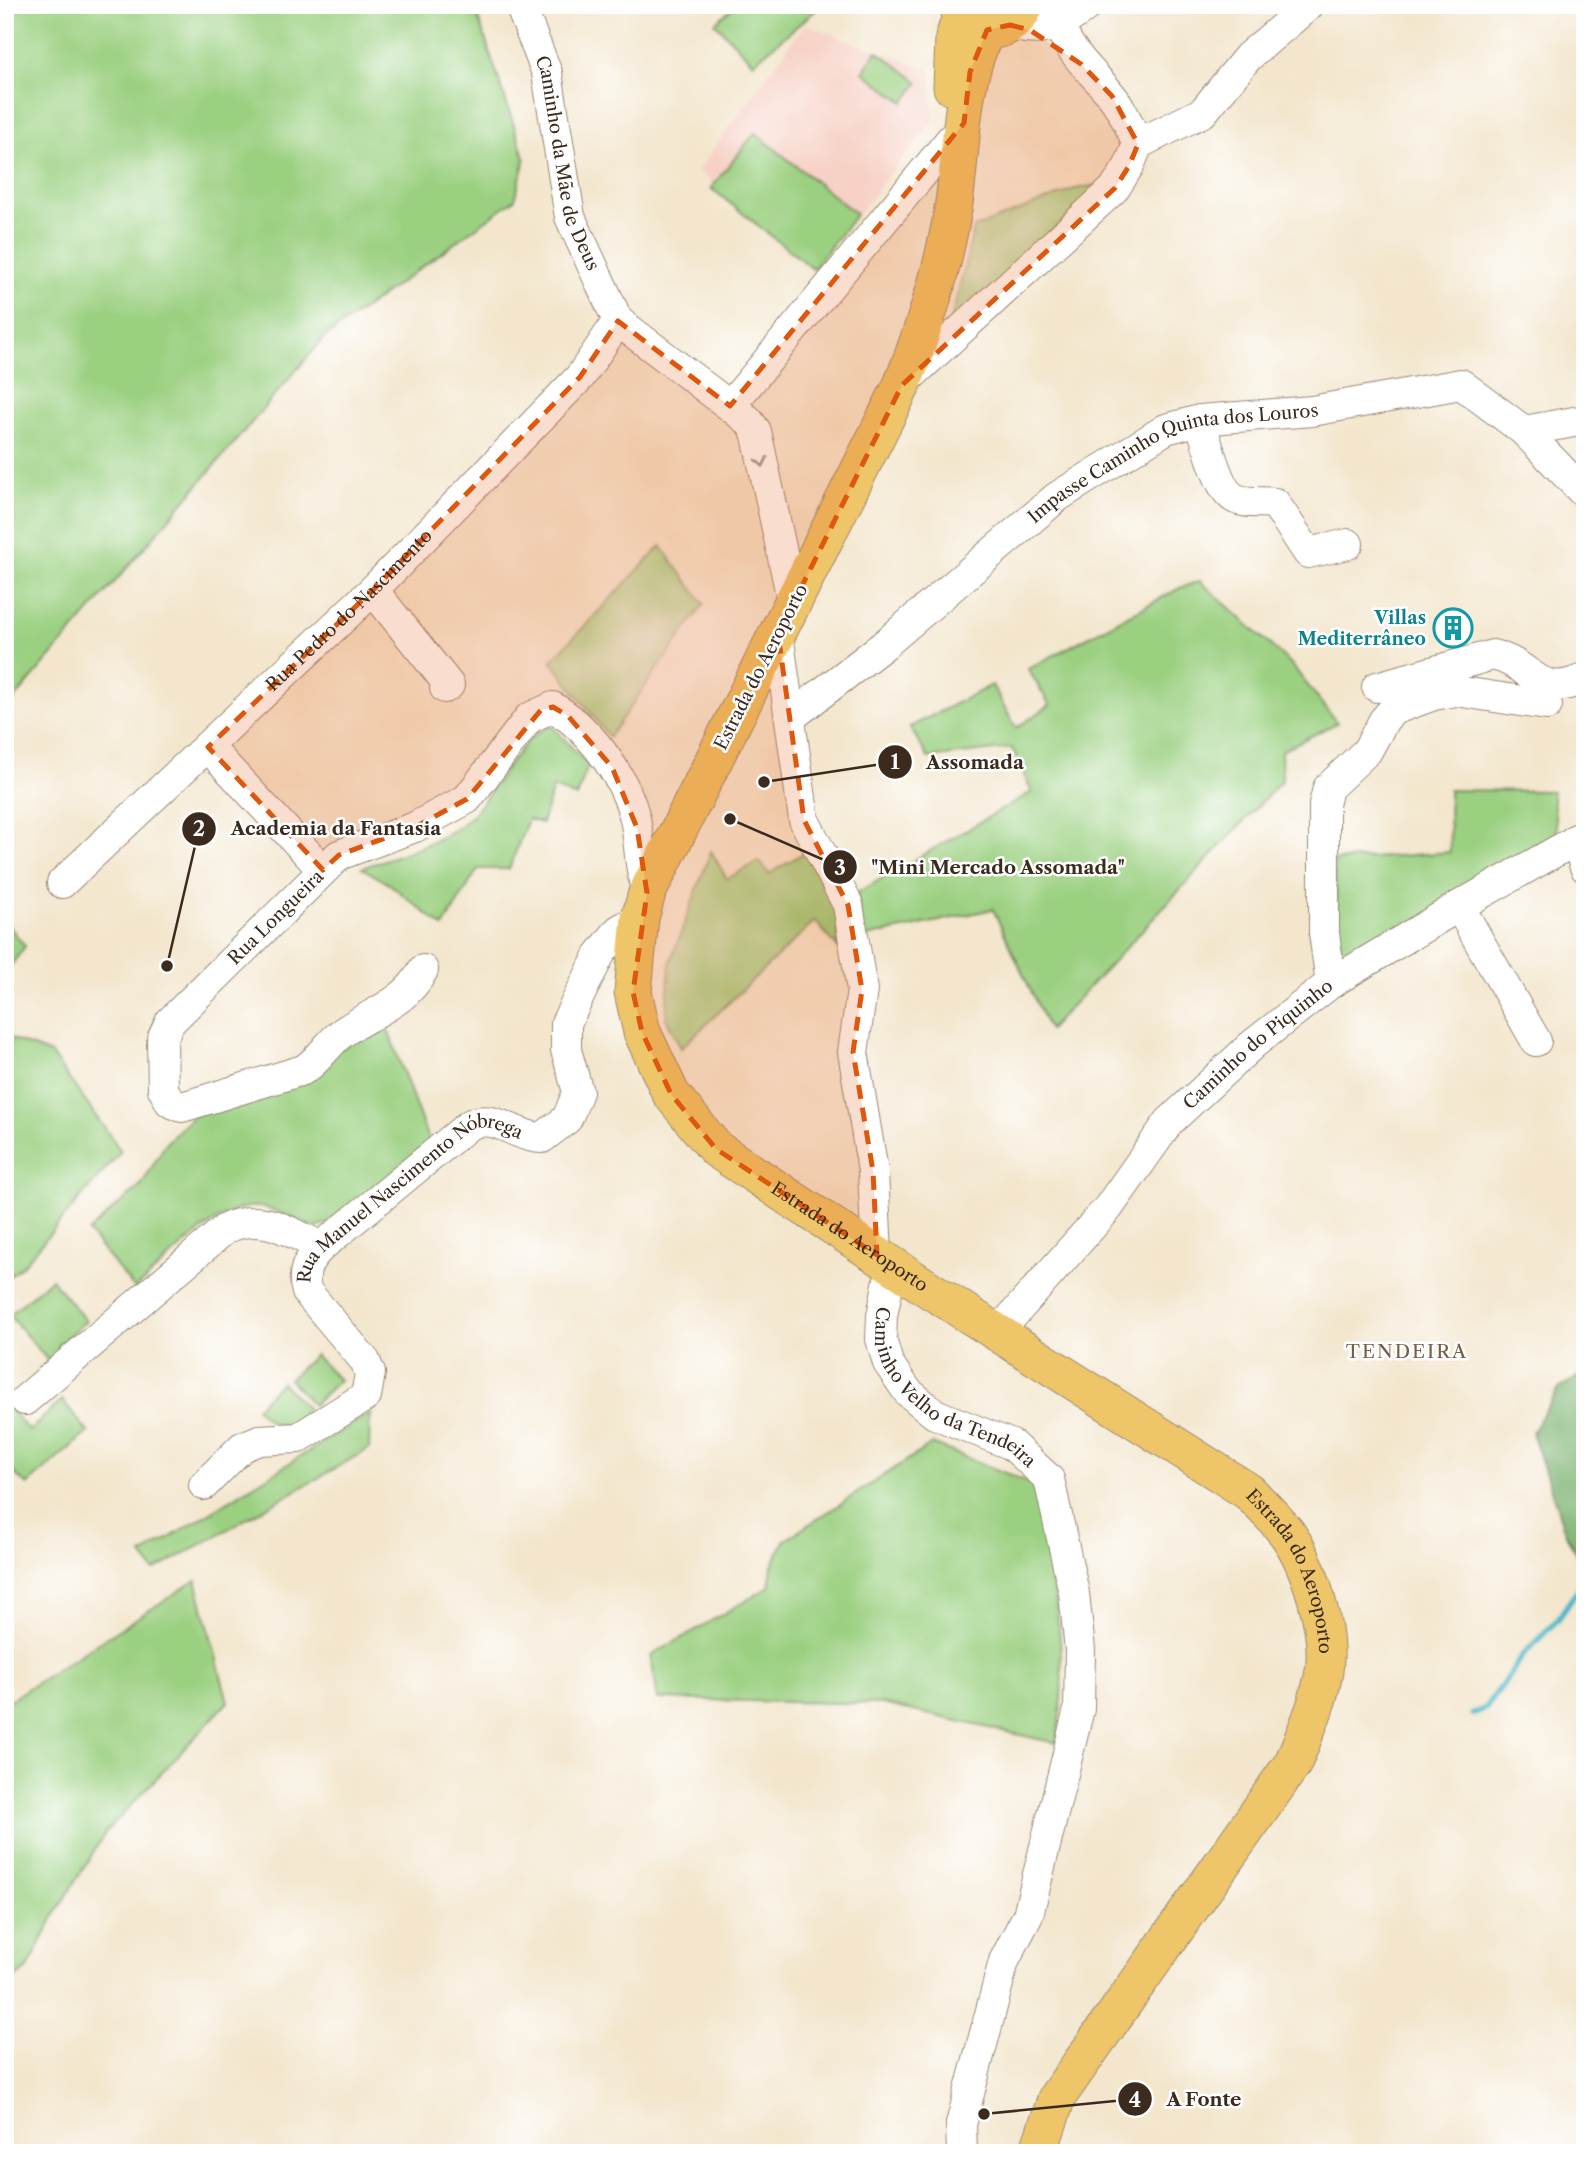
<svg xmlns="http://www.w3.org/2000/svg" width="1590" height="2158" font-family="'Libre Caslon Text',serif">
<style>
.built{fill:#f7d1c6}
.green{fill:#9bd081;stroke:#6b7d50;stroke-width:2}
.forest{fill:#7cb26f;stroke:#5c6e46;stroke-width:2}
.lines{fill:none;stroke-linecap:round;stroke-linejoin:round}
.stream{stroke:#4bb6c8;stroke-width:6}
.minor-casing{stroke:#978876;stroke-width:32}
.major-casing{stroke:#978876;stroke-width:39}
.minor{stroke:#fff;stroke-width:30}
.major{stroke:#eec569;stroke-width:37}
.oneway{stroke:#a79f9a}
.marked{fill:#df570d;fill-opacity:0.2;stroke:#df570d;stroke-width:5;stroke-dasharray:14 9;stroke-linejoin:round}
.labels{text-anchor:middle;stroke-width:5;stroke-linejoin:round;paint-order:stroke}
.street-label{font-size:18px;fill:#3b2a1e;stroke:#fff}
.culture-label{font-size:18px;font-weight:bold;fill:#0d838f;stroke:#fff;text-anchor:end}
.neighbourhood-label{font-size:19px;letter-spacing:2px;fill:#775c46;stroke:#fff}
.leader{fill:none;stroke:#3b2a1e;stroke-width:2.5}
.callout-dot{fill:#3b2a1e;stroke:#fff;stroke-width:2.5}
.mark-label{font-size:21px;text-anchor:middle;font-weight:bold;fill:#fff}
.callout-label{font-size:19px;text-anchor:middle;font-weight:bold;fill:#3b2a1e;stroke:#fff;stroke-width:5;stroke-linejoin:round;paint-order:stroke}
</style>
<rect width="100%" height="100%" fill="#fff"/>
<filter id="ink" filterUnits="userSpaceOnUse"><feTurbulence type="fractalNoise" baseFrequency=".0143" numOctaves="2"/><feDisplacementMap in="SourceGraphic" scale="14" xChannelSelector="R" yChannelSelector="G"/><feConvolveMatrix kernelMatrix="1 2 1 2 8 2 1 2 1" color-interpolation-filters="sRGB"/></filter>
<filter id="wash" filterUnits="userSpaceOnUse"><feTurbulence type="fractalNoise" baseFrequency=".00686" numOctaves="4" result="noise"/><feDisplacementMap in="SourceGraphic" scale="28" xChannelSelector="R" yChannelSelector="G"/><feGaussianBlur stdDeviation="1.57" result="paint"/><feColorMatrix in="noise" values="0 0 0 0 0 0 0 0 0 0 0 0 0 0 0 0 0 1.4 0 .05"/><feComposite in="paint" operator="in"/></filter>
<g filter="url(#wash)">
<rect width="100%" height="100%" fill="#f3e6cd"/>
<!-- built -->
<path class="built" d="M 805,24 L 931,71 L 933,121 L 813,269 L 698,170 Z"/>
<!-- green -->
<path class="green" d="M 5,5 L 474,5 L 525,159 L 515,199 L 324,338 L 5,710 Z
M 736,5 L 822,5 L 753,63 L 715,23 Z
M 877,51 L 919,82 L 904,102 L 863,72 Z
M 755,133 L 856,214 L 813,269 L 711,188 Z
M 1102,184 L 948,333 L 974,228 L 1075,189 Z
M 661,546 L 704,604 L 609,737 L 551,661 Z
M 1200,581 L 1291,664 L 1337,723 L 1281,751 L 1282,780 L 1049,1030 L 993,909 L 862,938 L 857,893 L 1032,792 L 1012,748 L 928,758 L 910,727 L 992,685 L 1016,728 L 1050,705 L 1028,669 L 1180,588 Z
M 551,725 L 588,765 L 577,797 L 553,788 L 542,823 L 528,819 L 509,869 L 478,869 L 443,927 L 391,885 L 362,868 C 394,856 445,842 469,818 C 495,793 517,739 551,725 Z
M 1449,790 L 1552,791 L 1558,842 L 1341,963 L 1334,861 L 1450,852 Z
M 711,851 L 727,879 L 759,861 L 769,874 L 805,852 L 838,912 L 838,948 L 815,921 L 681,1048 L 666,1018 L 670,963 Z
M 5,921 L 25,946 L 5,974 Z
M 5,1020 L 10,1038 L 51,1054 L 121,1151 L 24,1264 L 5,1280 Z
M 385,1022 L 429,1142 L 341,1218 L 317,1228 C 298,1222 278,1209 260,1207 C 221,1201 164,1264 135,1289 L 88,1232 L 142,1184 L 166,1143 L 193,1116 L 346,1045 Z
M 51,1279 L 86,1321 L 59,1344 L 60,1354 L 50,1363 L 9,1315 Z
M 315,1355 L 339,1380 L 313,1405 L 289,1379 Z
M 281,1382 L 308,1409 L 290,1427 L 270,1422 L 256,1408 Z
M 62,1400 L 88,1432 L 27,1485 L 5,1465 L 5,1403 L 29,1431 Z
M 370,1413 L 369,1449 L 154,1571 L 142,1555 Z
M 932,1444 L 1033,1484 C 1051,1569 1072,1657 1056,1743 L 882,1704 L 658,1699 L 651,1656 L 769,1587 L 772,1566 L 784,1541 Z
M 196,1580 L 228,1702 L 105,1833 L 56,1913 L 27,1970 L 5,1983 L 5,1703 Z"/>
<!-- forest -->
<path class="forest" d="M 1585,1372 L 1585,1572 L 1565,1532 L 1532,1432 L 1559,1389 Z"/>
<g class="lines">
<!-- stream -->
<path class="stream" d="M 1473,1714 L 1486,1708 L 1523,1655 L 1558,1619 L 1585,1579"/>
</g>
</g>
<g filter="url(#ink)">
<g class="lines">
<!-- minor casing -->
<g class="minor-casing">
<g id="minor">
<path id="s1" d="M 520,5 L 547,73 L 570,217 L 618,321 L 748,420 L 756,431 L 793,604"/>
<path d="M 1010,25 C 1046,34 1059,27 1088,5"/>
<path d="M 1059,25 C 1071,55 1092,71 1111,95 C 1123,109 1130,128 1138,144 L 1203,112 L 1248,57 L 1309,5"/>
<path d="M 902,384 L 1115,188 L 1129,166 L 1138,144"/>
<path d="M 730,406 L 952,138"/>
<path d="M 1200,420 C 1206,438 1218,492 1236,499 C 1247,504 1263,501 1275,503 L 1308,553 L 1348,544"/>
<path d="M 1524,431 L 1585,420"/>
<path d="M 373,590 L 449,685 L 445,688"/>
<path d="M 778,634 L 804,820 L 848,905 L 862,990 L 853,1052 L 873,1171 L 877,1255"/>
<path d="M 1377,687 L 1493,655 C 1535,665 1537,701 1585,678"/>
<path id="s2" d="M 791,717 L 884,645 L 1057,497 L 1166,429 L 1200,420 L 1312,411 L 1461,384 L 1524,431 L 1585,494"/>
<path d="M 208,747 L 323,870"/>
<path d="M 1576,839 L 1585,867"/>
<path id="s3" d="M 62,883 L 373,590 L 580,377 L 618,321"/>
<path d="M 1459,906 L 1536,1041"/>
<path id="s4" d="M 423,970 C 406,1004 371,1012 342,1033 C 327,1044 319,1061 303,1070 L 182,1107 L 170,1102 L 163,1089 L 162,1039 L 170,1022 L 339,855 L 415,827 L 467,799 L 529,718 L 553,707 C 593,731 630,783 637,829 C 640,851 640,871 647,893"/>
<path d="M 1331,983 L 1324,933 L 1324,805 L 1328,788 L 1367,751 L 1384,720 L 1393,710 L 1434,695 L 1456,691 L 1547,705"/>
<path id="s5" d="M 892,1264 L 882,1316 L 881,1339 L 888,1363 L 908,1392 L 935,1414 L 1012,1445 L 1049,1479 L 1074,1593 L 1080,1650 L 1079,1709 L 1028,1915 L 1004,1961 L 961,2124 L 962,2153"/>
<path id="s6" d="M 999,1331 L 1108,1208 L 1169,1122 L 1252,1045 L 1331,983 L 1459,906 L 1585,835"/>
<path d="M 25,1400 L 225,1229 C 260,1211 289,1231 321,1247"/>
<path id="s7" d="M 204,1485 L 242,1447 L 259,1440 L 298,1438 L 366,1396 L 370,1373 L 365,1361 L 307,1292 C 301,1273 307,1261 321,1247 L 469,1125 C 495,1112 516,1138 542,1138 L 567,1119 L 578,1092 L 566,1050 L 566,1023 L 600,954 L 619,930 L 640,918"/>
</g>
</g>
<!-- major casing -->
<g class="major-casing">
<g id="major">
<path d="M 968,20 C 987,39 1017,29 1025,5"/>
<path id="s8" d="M 987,30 C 958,84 963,150 953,209 C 943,271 925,327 902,385 L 647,893 L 640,918 L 633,992 L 642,1032 L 671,1094 L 716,1149 L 927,1288 L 1249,1492 C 1261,1505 1275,1518 1286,1532 C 1310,1564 1330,1631 1324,1671 C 1319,1703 1305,1733 1293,1763 L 1057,2097 L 1038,2153"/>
<path d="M 952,87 L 954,38 L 962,14"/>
</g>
</g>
<!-- minor -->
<use href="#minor" class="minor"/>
<!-- major -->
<use href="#major" class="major"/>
</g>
<!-- one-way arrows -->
<defs><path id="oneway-chevron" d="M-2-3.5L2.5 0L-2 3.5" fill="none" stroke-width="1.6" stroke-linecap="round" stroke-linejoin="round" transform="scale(1.75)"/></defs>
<use class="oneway" href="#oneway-chevron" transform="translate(762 462) rotate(78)"/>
</g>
<!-- marked area -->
<path class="marked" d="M 1010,25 L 1030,30 L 1081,64 L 1112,96 L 1138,144 L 1129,166 L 1115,188 L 902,385 L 778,634 L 804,820 L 848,905 L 862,990 L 853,1052 L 873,1171 L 877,1255 L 716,1149 L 671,1094 L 642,1032 L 633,992 L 647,893 L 637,828 L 612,767 L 568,716 L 553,707 L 541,710 L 467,799 L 415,827 L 339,855 L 323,870 L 208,747 L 373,590 L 580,377 L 618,321 L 730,406 L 964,123 L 970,72 L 987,30 Z"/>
<!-- icons -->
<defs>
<g id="building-ring" transform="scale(2.0125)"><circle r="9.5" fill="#fff" stroke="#0f9aa8" stroke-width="1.5"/><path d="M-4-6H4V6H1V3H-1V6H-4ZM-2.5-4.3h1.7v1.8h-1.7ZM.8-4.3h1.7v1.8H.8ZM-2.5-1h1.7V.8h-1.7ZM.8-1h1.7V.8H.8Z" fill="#0f9aa8"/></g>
</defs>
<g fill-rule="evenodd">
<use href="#building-ring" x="1453" y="628"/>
</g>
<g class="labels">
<!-- street labels -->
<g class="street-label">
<text dy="6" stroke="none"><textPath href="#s1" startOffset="166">Caminho da Mãe de Deus</textPath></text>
<text dy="6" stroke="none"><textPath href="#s2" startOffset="469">Impasse Caminho Quinta dos Louros</textPath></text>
<text dy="6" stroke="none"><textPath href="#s3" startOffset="396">Rua Pedro do Nascimento</textPath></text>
<text transform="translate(761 667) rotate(-63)" y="6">Estrada do Aeroporto</text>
<text dy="6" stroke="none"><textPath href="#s4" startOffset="530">Rua Longueira</textPath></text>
<text dy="6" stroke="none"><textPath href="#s6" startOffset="388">Caminho do Piquinho</textPath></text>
<text dy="6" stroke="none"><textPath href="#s7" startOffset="471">Rua Manuel Nascimento Nóbrega</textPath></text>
<text dy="6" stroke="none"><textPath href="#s8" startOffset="1376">Estrada do Aeroporto</textPath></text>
<text dy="6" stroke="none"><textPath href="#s5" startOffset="163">Caminho Velho da Tendeira</textPath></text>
<text dy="6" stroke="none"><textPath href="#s8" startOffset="1942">Estrada do Aeroporto</textPath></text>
</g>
<!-- culture labels -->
<g class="culture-label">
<text x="1426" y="624">Villas<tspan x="1426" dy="21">Mediterrâneo</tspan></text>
</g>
<!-- neighbourhood labels -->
<g class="neighbourhood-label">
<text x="1407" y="1358">TENDEIRA</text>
</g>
</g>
<!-- callouts -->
<path class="leader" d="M764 782L895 762M167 966L199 829M730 819L840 867M984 2114L1135 2099"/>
<g class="callout-dot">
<circle cx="764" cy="782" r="7"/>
<circle cx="167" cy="966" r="7"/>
<circle cx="730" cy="819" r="7"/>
<circle cx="984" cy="2114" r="7"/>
<circle cx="895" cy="762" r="18"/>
<circle cx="199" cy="829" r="18"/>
<circle cx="840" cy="867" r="18"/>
<circle cx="1135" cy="2099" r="18"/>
</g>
<g class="mark-label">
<text x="895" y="769">1</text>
<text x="199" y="836">2</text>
<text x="840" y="875">3</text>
<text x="1135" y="2107">4</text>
</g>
<g class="callout-label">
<text x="975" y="769">Assomada</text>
<text x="336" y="835">Academia da Fantasia</text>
<text x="998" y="874">"Mini Mercado Assomada"</text>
<text x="1204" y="2106">A Fonte</text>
</g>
<!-- margin -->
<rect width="1590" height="2158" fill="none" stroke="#fff" stroke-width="28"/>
</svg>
